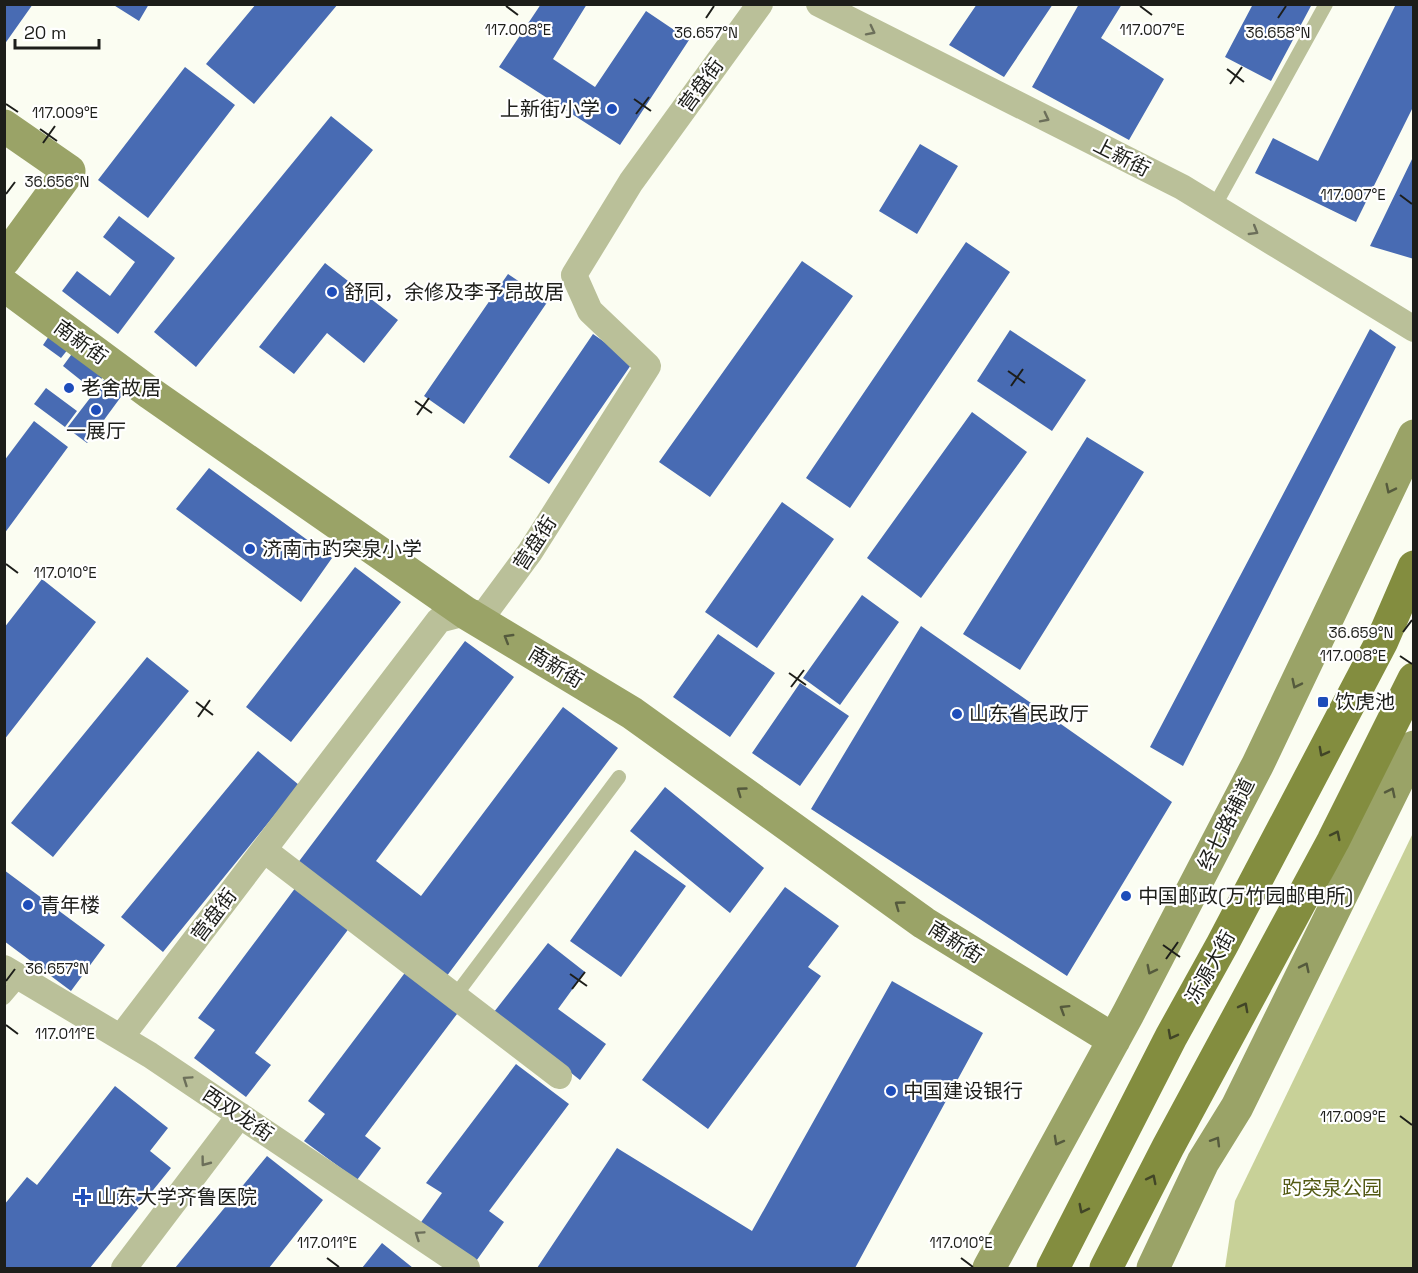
<svg xmlns="http://www.w3.org/2000/svg" width="1418" height="1273" font-family="'Space Grotesk','Noto Sans SC',sans-serif">
<style>
.green{fill:#c8d198}
.building{fill:#486bb3}
.lines{fill:none;stroke-linecap:round;stroke-linejoin:round}
.lane{stroke:#bac099;stroke-width:14}
.street{stroke:#bac099;stroke-width:26}
.secondary{stroke:#9aa367;stroke-width:33}
.primary{stroke:#838d3f;stroke-width:33}
.oneway{stroke:#6c6f5a}
.oneway2{stroke:#555a3d}
.oneway3{stroke:#414527}
.ticks{fill:none;stroke:#1d1e1a;stroke-width:2}
.poi-dot{fill:#1e4dba;stroke:#fff;stroke-width:2}
.labels{text-anchor:middle;stroke-width:4.5;stroke-linejoin:round;paint-order:stroke}
.street-label{font-size:20px;fill:#1d1e1a;stroke:#fff}
.poi-label{font-size:20px;fill:#1d1e1a;stroke:#fff;text-anchor:start}
.park-label{font-size:20px;fill:#535a14;stroke:#fff}
.ticks-label{font-size:15px;text-anchor:middle;fill:#1d1e1a;stroke:#fff;stroke-width:4.5;stroke-linejoin:round;paint-order:stroke}
</style>
<rect width="100%" height="100%" fill="#fbfdf2"/>
<!-- green -->
<path class="green" d="M 1413,833 L 1413,1268 L 1225,1268 L 1235,1201 Z"/>
<!-- building -->
<path class="building" d="M 4,4 L 33,4 L 4,45 Z
M 112,4 L 149,4 L 139,21 Z
M 256,4 L 338,4 L 254,104 L 206,64 Z
M 541,4 L 587,4 L 553,59 L 595,87 L 646,11 L 689,40 L 620,145 L 499,67 Z
M 977,4 L 1053,4 L 1004,77 L 949,45 Z
M 1079,4 L 1122,4 L 1101,38 L 1164,79 L 1129,140 L 1032,87 Z
M 1253,4 L 1312,4 L 1271,81 L 1225,57 Z
M 1396,4 L 1414,4 L 1414,105 L 1356,222 L 1255,173 L 1273,138 L 1318,161 Z
M 185,67 L 235,105 L 148,218 L 98,180 Z
M 331,116 L 373,150 L 196,367 L 154,332 Z
M 920,144 L 958,166 L 917,234 L 879,211 Z
M 1414,155 L 1414,259 L 1370,246 Z
M 119,216 L 175,258 L 118,334 L 62,291 L 77,271 L 110,296 L 135,262 L 103,237 Z
M 966,242 L 1010,272 L 850,508 L 806,478 Z
M 802,261 L 853,296 L 710,497 L 659,462 Z
M 325,263 L 398,320 L 364,363 L 327,333 L 294,374 L 259,347 Z
M 508,274 L 548,301 L 464,424 L 424,396 Z
M 1370,329 L 1396,347 L 1183,766 L 1150,747 Z
M 1010,330 L 1086,380 L 1052,431 L 977,381 Z
M 51,333 L 69,348 L 61,358 L 43,345 Z
M 593,334 L 633,362 L 549,484 L 509,457 Z
M 74,351 L 105,374 L 93,390 L 63,366 Z
M 107,376 L 126,390 L 87,443 L 67,428 Z
M 46,388 L 77,411 L 65,427 L 34,404 Z
M 972,412 L 1027,452 L 921,598 L 867,558 Z
M 34,421 L 68,447 L 4,534 L 4,461 Z
M 1087,437 L 1144,472 L 1020,670 L 963,634 Z
M 209,468 L 332,558 L 301,602 L 176,509 Z
M 782,502 L 834,539 L 757,648 L 705,612 Z
M 355,567 L 401,602 L 291,742 L 246,707 Z
M 42,579 L 96,622 L 4,740 L 4,628 Z
M 862,595 L 899,622 L 840,705 L 803,678 Z
M 921,626 L 1172,802 L 1067,976 L 811,809 Z
M 718,634 L 775,673 L 730,737 L 673,697 Z
M 465,641 L 514,677 L 376,861 L 421,896 L 563,707 L 618,748 L 446,977 L 297,864 Z
M 147,657 L 189,691 L 53,857 L 11,823 Z
M 800,683 L 849,716 L 800,786 L 752,753 Z
M 258,751 L 299,785 L 163,952 L 121,917 Z
M 665,787 L 764,868 L 730,913 L 630,831 Z
M 635,850 L 686,886 L 621,977 L 570,941 Z
M 4,870 L 105,945 L 71,991 L 4,941 Z
M 296,887 L 350,927 L 255,1053 L 271,1065 L 246,1097 L 194,1058 L 215,1030 L 198,1018 Z
M 785,887 L 839,926 L 808,967 L 821,976 L 708,1129 L 642,1080 Z
M 548,943 L 585,972 L 558,1009 L 606,1044 L 580,1080 L 494,1012 Z
M 407,970 L 460,1010 L 365,1136 L 381,1148 L 357,1180 L 304,1141 L 325,1114 L 308,1101 Z
M 892,981 L 983,1033 L 855,1268 L 537,1268 L 617,1148 L 752,1231 Z
M 516,1064 L 569,1104 L 489,1211 L 504,1222 L 474,1264 L 419,1225 L 442,1193 L 426,1183 Z
M 115,1086 L 168,1128 L 150,1151 L 171,1168 L 90,1268 L 4,1268 L 4,1205 L 27,1177 L 37,1185 Z
M 267,1156 L 323,1200 L 269,1268 L 175,1268 Z
M 382,1243 L 413,1268 L 362,1268 Z"/>
<g class="lines">
<!-- lane -->
<path class="lane" d="M 1214,207 L 1326,4
M 455,996 L 619,777
M 4,998 L 22,977"/>
<!-- street -->
<path class="street" d="M 819,4 L 1182,187 L 1414,329
M 264,850 L 559,1076
M 4,968 L 150,1055 L 467,1268
M 121,1037 L 439,620 L 466,613 L 485,613 L 530,552 L 648,366 L 590,311 L 574,275 L 631,182 L 760,4
M 124,1268 L 240,1115"/>
<!-- secondary -->
<path class="secondary" d="M 4,126 L 69,171 L 4,260
M 4,285 L 150,393 L 466,613 L 632,713 L 924,923 L 1114,1040
M 989,1268 L 1128,1014 L 1258,764 L 1414,436
M 1153,1268 L 1203,1162 L 1237,1107 L 1414,747"/>
<!-- primary -->
<path class="primary" d="M 1053,1268 L 1171,1037 L 1222,945 L 1382,641 L 1414,567
M 1106,1268 L 1168,1147 L 1333,841 L 1414,679"/>
</g>
<!-- one-way arrows -->
<defs><path id="oneway-chevron" d="M-2-3.5L2.5 0L-2 3.5" fill="none" stroke-width="1.6" stroke-linecap="round" stroke-linejoin="round" transform="scale(1.5)"/></defs>
<g class="oneway">
<use href="#oneway-chevron" transform="translate(871 31) rotate(27)"/>
<use href="#oneway-chevron" transform="translate(1045 118) rotate(27)"/>
<use href="#oneway-chevron" transform="translate(1254 231) rotate(31)"/>
<use href="#oneway-chevron" transform="translate(187 1080) rotate(-146)"/>
<use href="#oneway-chevron" transform="translate(205 1162) rotate(127)"/>
<use href="#oneway-chevron" transform="translate(419 1235) rotate(-146)"/>
</g>
<g class="oneway2">
<use href="#oneway-chevron" transform="translate(1390 489) rotate(116)"/>
<use href="#oneway-chevron" transform="translate(508 638) rotate(-149)"/>
<use href="#oneway-chevron" transform="translate(1296 684) rotate(116)"/>
<use href="#oneway-chevron" transform="translate(741 791) rotate(-144)"/>
<use href="#oneway-chevron" transform="translate(1391 792) rotate(-64)"/>
<use href="#oneway-chevron" transform="translate(899 905) rotate(-144)"/>
<use href="#oneway-chevron" transform="translate(1305 967) rotate(-64)"/>
<use href="#oneway-chevron" transform="translate(1151 970) rotate(117)"/>
<use href="#oneway-chevron" transform="translate(1064 1009) rotate(-148)"/>
<use href="#oneway-chevron" transform="translate(1058 1141) rotate(119)"/>
<use href="#oneway-chevron" transform="translate(1216 1141) rotate(-59)"/>
</g>
<g class="oneway3">
<use href="#oneway-chevron" transform="translate(1323 752) rotate(118)"/>
<use href="#oneway-chevron" transform="translate(1336 835) rotate(-63)"/>
<use href="#oneway-chevron" transform="translate(1244 1007) rotate(-62)"/>
<use href="#oneway-chevron" transform="translate(1172 1035) rotate(118)"/>
<use href="#oneway-chevron" transform="translate(1152 1179) rotate(-63)"/>
<use href="#oneway-chevron" transform="translate(1083 1209) rotate(117)"/>
</g>
<!-- ticks -->
<path class="ticks" d="M 506,6 L 518,15M 1140,6 L 1152,15M 706,18 L 714,6M 1278,18 L 1286,6M 1227,69 L 1244,82M 1230,84 L 1242,67M 634,99 L 651,111M 6,104 L 18,112M 636,114 L 649,97M 40,129 L 57,141M 43,143 L 55,126M 6,194 L 15,182M 1400,195 L 1412,204M 1008,371 L 1025,383M 1011,386 L 1023,369M 415,401 L 432,413M 417,415 L 429,398M 6,564 L 18,573M 1403,632 L 1412,620M 1400,656 L 1412,664M 789,673 L 806,685M 791,687 L 804,670M 196,702 L 213,715M 198,717 L 210,700M 1163,945 L 1180,957M 1166,959 L 1178,942M 570,974 L 587,986M 6,981 L 15,969M 572,989 L 585,972M 6,1025 L 18,1034M 1400,1116 L 1412,1125M 327,1258 L 339,1267M 961,1258 L 973,1267"/>
<!-- markers -->
<g class="poi-dot">
<circle cx="612" cy="109" r="6"/>
<circle cx="332" cy="292" r="6"/>
<circle cx="69" cy="388" r="6"/>
<circle cx="96" cy="410" r="6"/>
<circle cx="250" cy="549" r="6"/>
<rect x="1317" y="696" width="12" height="12" rx="3"/>
<circle cx="957" cy="714" r="6"/>
<circle cx="1126" cy="896" r="6"/>
<circle cx="28" cy="905" r="6"/>
<circle cx="891" cy="1091" r="6"/>
<path d="M80 1188h6v6h6v6h-6v6h-6v-6h-6v-6h6z"/>
</g>
<g class="labels">
<!-- street labels -->
<g class="street-label">
<text transform="translate(701 85) rotate(-54)" y="7">营盘街</text>
<text transform="translate(1122 157) rotate(27)" y="7">上新街</text>
<text transform="translate(81 342) rotate(36)" y="7">南新街</text>
<text transform="translate(535 543) rotate(-57)" y="7">营盘街</text>
<text transform="translate(556 667) rotate(31)" y="7">南新街</text>
<text transform="translate(1226 824) rotate(-63)" y="7">经七路辅道</text>
<text transform="translate(214 915) rotate(-53)" y="7">营盘街</text>
<text transform="translate(956 942) rotate(32)" y="7">南新街</text>
<text transform="translate(1210 967) rotate(-61)" y="7">泺源大街</text>
<text transform="translate(238 1114) rotate(34)" y="7">西双龙街</text>
</g>
<!-- poi labels -->
<g class="poi-label">
<text x="600" y="116" text-anchor="end">上新街小学</text>
<text x="344" y="299">舒同，余修及李予昂故居</text>
<text x="81" y="395">老舍故居</text>
<text x="96" y="438" text-anchor="middle">一展厅</text>
<text x="262" y="556">济南市趵突泉小学</text>
<text x="1335" y="709">饮虎池</text>
<text x="969" y="721">山东省民政厅</text>
<text x="1138" y="903">中国邮政(万竹园邮电所)</text>
<text x="40" y="912">青年楼</text>
<text x="903" y="1098">中国建设银行</text>
<text x="97" y="1204">山东大学齐鲁医院</text>
</g>
<!-- park labels -->
<g class="park-label">
<text x="1332" y="1195">趵突泉公园</text>
</g>
</g>
<g class="ticks-label">
<text x="1152" y="35">117.007°E</text>
<text x="518" y="35">117.008°E</text>
<text x="706" y="38">36.657°N</text>
<text x="1278" y="38">36.658°N</text>
<text x="65" y="118">117.009°E</text>
<text x="57" y="187">36.656°N</text>
<text x="1353" y="200">117.007°E</text>
<text x="65" y="578">117.010°E</text>
<text x="1361" y="638">36.659°N</text>
<text x="1353" y="661">117.008°E</text>
<text x="57" y="974">36.657°N</text>
<text x="65" y="1039">117.011°E</text>
<text x="1353" y="1122">117.009°E</text>
<text x="327" y="1248">117.011°E</text>
<text x="961" y="1248">117.010°E</text>
</g>
<!-- border -->
<rect width="1418" height="1273" fill="none" stroke="#1d1e1a" stroke-width="12"/>
<!-- scale -->
<path d="M15 39v9h84v-9" fill="none" stroke="#1d1e1a" stroke-width="3"/>
<text x="24" y="39" font-size="18" fill="#1d1e1a" stroke="#ffffff" stroke-width="4.5" paint-order="stroke">20 m</text>
</svg>
